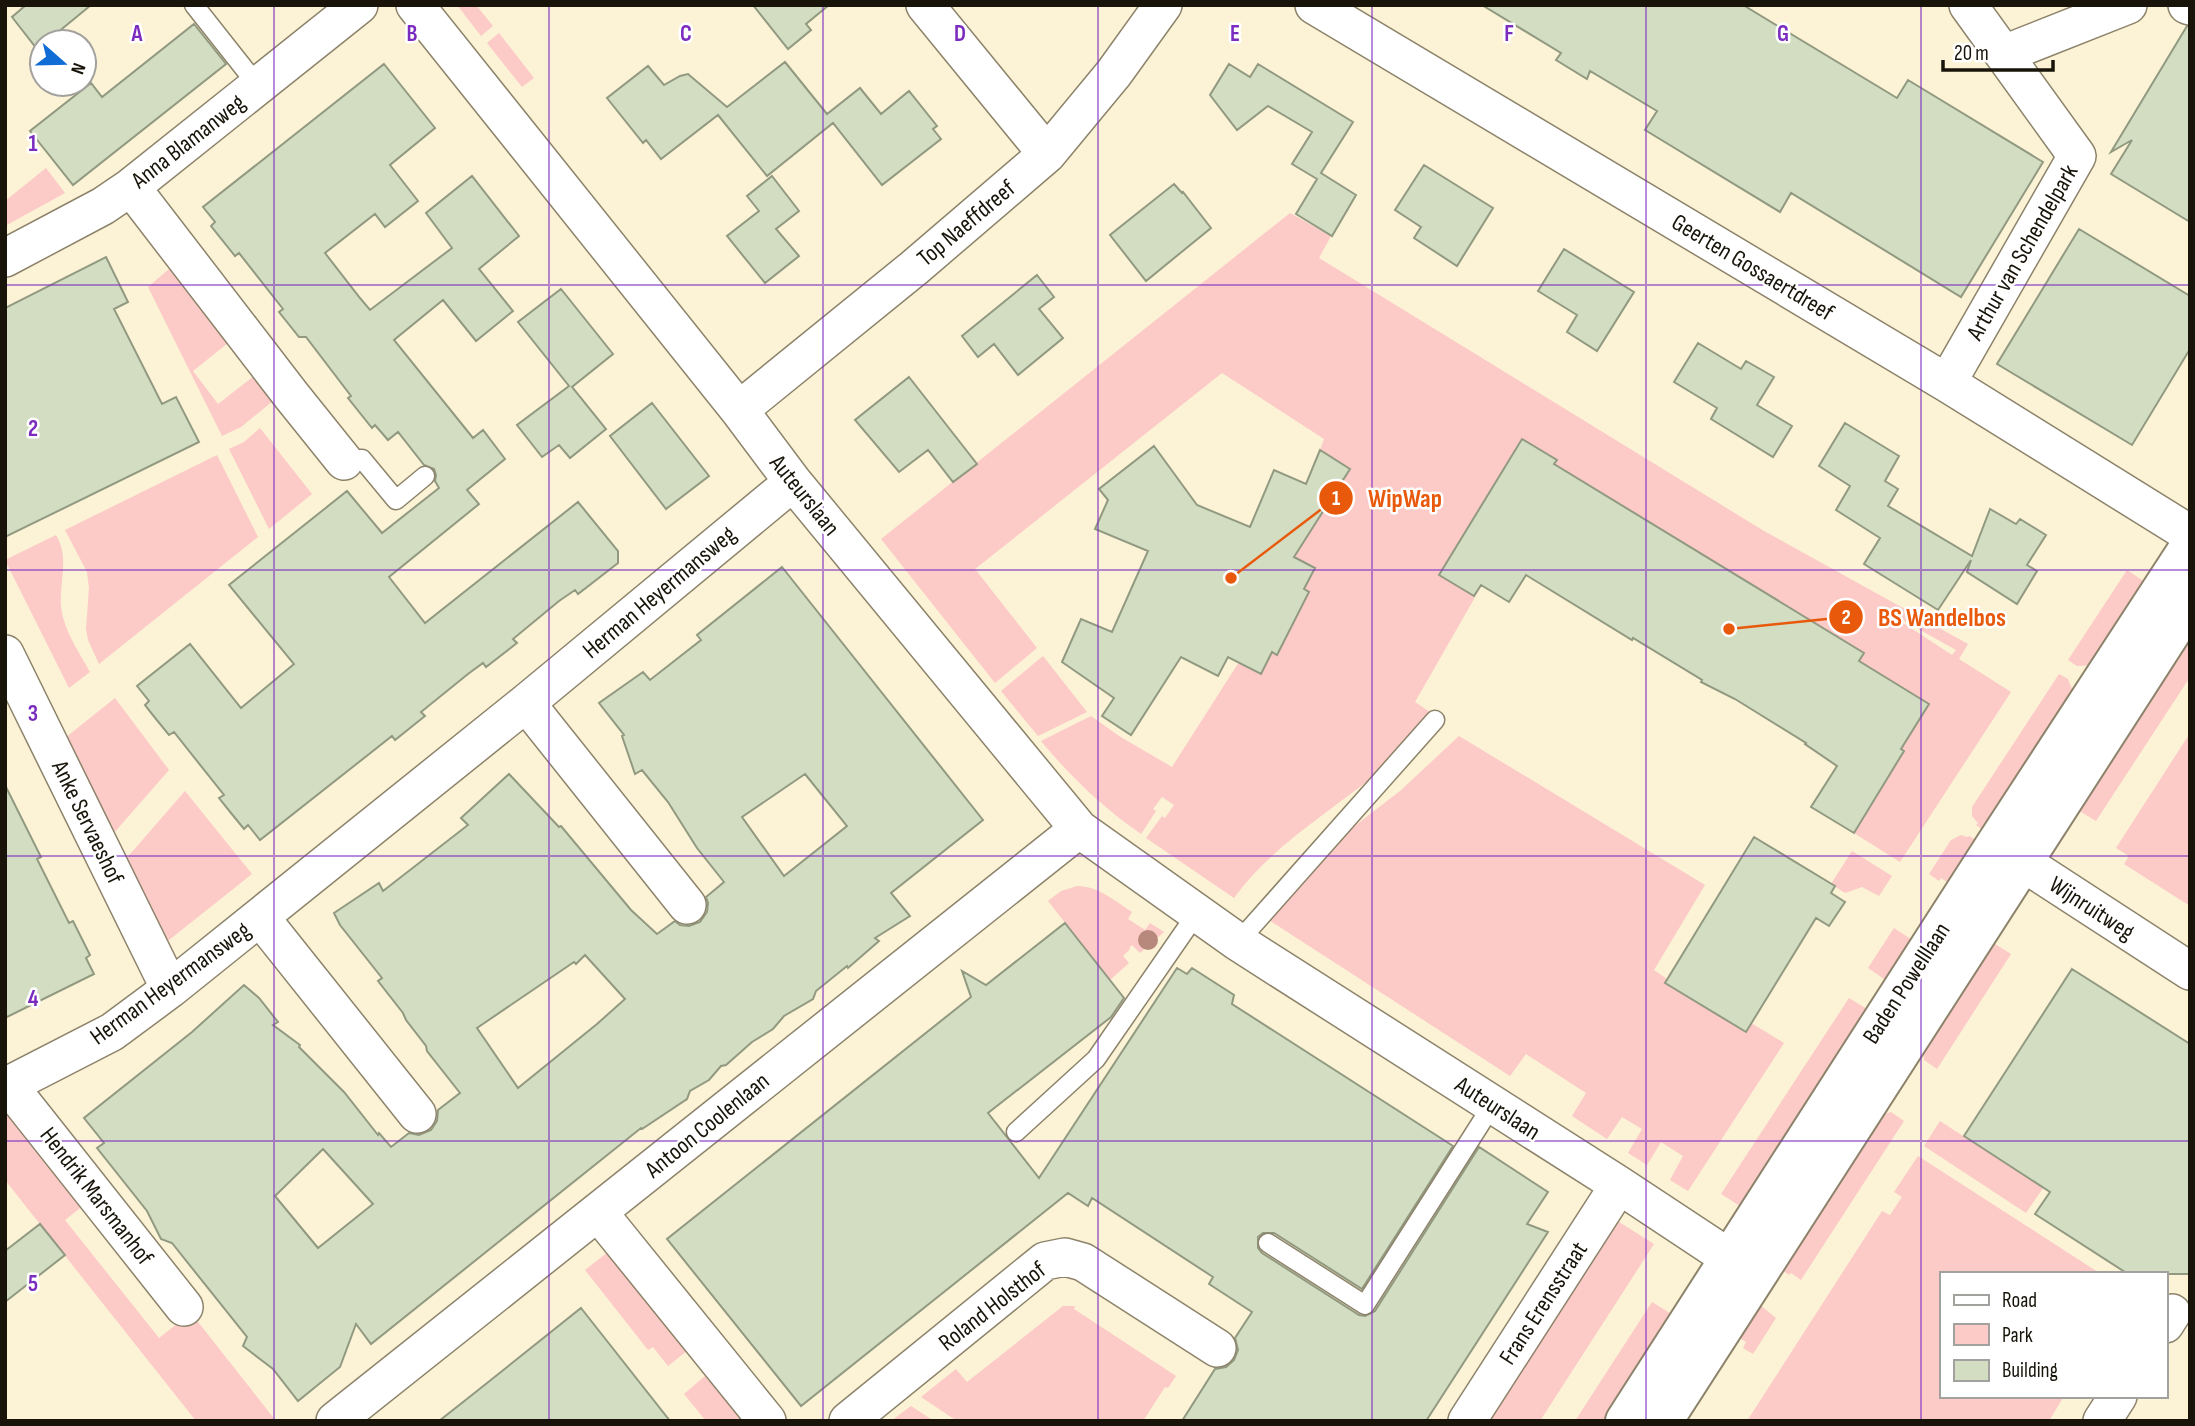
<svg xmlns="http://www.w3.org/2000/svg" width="2195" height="1426" font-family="'Sofia Sans Condensed',sans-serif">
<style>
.green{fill:#fccac7;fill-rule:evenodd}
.building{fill:#d3ddc2;stroke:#919a80;stroke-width:2;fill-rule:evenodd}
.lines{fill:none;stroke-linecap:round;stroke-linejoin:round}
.lane-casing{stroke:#8c836a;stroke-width:21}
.street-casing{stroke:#8c836a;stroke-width:40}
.secondary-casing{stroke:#8c836a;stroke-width:42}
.lane{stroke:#fff;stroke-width:18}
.street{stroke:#fff;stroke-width:37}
.secondary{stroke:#fff;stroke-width:38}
.tree{fill:#b7897c}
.grid{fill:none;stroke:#7b2cbf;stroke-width:2;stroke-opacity:0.55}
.labels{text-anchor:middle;stroke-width:5;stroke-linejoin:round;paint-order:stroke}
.street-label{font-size:24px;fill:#18140a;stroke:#fff}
.grid-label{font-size:23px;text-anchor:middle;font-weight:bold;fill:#7b2cbf;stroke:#fff;stroke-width:5;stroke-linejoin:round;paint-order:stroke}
.leader{fill:none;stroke:#e8590c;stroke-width:2.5}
.callout-dot{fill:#e8590c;stroke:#fff;stroke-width:2.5}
.mark-label{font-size:21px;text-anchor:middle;font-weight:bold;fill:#fff}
.callout-label{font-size:26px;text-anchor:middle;font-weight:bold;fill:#e8590c;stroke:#fff;stroke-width:5;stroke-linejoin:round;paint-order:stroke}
</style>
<rect width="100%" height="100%" fill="#fcf2d6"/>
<!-- green -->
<path class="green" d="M 457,5 L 476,5 L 493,26 L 481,36 Z
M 499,33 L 534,78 L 522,87 L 487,43 Z
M 46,168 L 65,193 L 5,226 L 5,201 Z
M 1290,213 L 1331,236 L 1319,258 L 1764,531 L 1968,644 L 1959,659 L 2011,692 L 1900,862 L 1854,833 L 1904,751 L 1901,749 L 1929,704 L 1859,661 L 1864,653 L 1554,464 L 1556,460 L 1522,439 L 1509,462 L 1474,596 L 1482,585 L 1415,702 L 1430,712 L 1430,718 C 1416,734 1402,753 1386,766 C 1335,809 1273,844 1234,898 L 1146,838 L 1162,816 L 1165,818 L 1174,805 L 1162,797 L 1153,809 L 1156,811 L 1141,834 C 1102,807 1071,777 1041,741 L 1091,716 L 1119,736 L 1172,767 L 1239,662 L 1261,673 L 1272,652 L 1277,654 L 1309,592 L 1304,589 L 1315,568 L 1282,551 L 1302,545 L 1350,469 L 1320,450 L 1324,439 L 1222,373 L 975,569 L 1037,648 L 995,683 L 881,539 ZM 1888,613 L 1888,612 L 1956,650 L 1952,655 Z
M 169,269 L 228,343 L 193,371 L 218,404 L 254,376 L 273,401 L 241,427 L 222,436 L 148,287 Z
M 260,428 L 312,494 L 269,529 L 229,449 L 244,442 Z
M 217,455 L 258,537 L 99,664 L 88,640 L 86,629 L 89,588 L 87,572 L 65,530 Z
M 56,535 C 70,559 59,580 61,606 C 63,629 79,652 90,672 L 69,688 L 5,560 Z
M 2127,570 L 2151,586 L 2095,665 L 2077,666 L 2068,660 Z
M 2190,626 L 2190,677 L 2096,821 L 2073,807 Z
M 1043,656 L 1087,712 L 1038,736 L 1001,691 Z
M 2059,674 L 2068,679 L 2075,697 L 1991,835 L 1976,825 L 1978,823 L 1972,816 L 1972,807 Z
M 115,698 L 169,770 L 113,834 L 65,738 Z
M 2190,733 L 2190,906 L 2124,864 L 2129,856 L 2116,848 Z
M 1459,736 L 1705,885 L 1654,970 L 1667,979 L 1665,983 L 1751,1023 L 1784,1043 L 1688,1191 L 1670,1180 L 1683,1156 L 1661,1142 L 1647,1165 L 1628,1153 L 1642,1129 L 1622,1117 L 1607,1139 L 1572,1116 L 1586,1093 L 1526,1054 L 1510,1076 L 1258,913 L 1295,872 L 1400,791 Z
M 185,791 L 252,874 L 164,944 L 125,860 Z
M 1961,835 L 1967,837 L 1969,836 L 1984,845 L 1956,888 L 1941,878 L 1939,881 L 1929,874 L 1951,840 Z
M 1852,851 L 1892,876 L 1879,896 L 1862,887 L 1845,893 L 1831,884 Z
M 1077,886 C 1098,886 1115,901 1132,912 L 1128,919 L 1145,930 L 1150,923 L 1164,932 L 1140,953 L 1132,945 L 1129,948 L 1130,949 L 1123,956 L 1129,963 L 1110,980 L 1048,901 L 1061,891 Z
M 1894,928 L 1920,945 L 1893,985 L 1868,968 Z
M 1987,939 L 2011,954 L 1937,1069 L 1924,1060 L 1922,1041 Z
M 1849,998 L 1875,1014 L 1748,1211 L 1721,1194 Z
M 10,1109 L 84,1205 L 65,1220 L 159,1338 L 191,1313 L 276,1421 L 196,1421 L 5,1180 L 5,1112 Z
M 1891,1112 L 1904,1121 L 1801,1280 L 1791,1273 L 1789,1275 L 1776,1266 L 1872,1118 Z
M 1940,1121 L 2043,1188 L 2026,1213 L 1924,1146 Z
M 1918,1156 L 2101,1274 L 1941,1274 L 1941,1396 L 2064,1396 L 2049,1421 L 1747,1421 L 1882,1211 L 1890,1215 L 1902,1197 L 1894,1192 Z
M 1616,1220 L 1654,1244 L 1540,1421 L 1483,1421 Z
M 608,1252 L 687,1351 L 668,1366 L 653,1347 L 648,1350 L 585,1270 Z
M 1754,1300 L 1776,1318 L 1753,1354 L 1743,1348 L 1746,1342 L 1732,1333 Z
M 1652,1302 L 1678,1318 L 1612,1421 L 1575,1421 Z
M 1063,1306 L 1075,1306 L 1074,1309 L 1176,1376 L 1168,1388 L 1165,1387 L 1143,1421 L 957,1421 L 921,1397 L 956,1369 L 967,1382 Z
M 705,1376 L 709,1381 L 710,1380 L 742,1421 L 706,1421 L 684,1394 Z
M 911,1406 L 934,1421 L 891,1421 Z"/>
<!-- building -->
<path class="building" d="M 26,5 L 91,5 L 46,42 L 42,42 L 42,45 L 37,49 L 12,17 Z
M 753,5 L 829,5 L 806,24 L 811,30 L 788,49 Z
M 1482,5 L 1743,5 L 1897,98 L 1908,80 L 2043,162 L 1961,297 L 1791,193 L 1780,212 L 1645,130 L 1657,111 L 1590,71 L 1587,79 L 1556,60 L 1561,53 Z
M 194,24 L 226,64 L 73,185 L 30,131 L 91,83 L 102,97 Z
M 2187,26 L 2190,26 L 2190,222 L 2111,174 L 2132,140 L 2111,152 Z
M 785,62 L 827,114 L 860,88 L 881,114 L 909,91 L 937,126 L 933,129 L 941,139 L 882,185 L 833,123 L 767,176 L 718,115 L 661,159 L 646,140 L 643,143 L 607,98 L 648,66 L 664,85 L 680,76 L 688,74 L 727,107 Z
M 384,64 L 435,128 L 390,165 L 418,201 L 385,227 L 375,214 L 325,253 L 360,298 L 370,310 L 452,248 L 426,213 L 472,176 L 519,236 L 479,269 L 513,311 L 476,341 L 443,300 L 394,340 L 473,438 L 483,430 L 505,459 L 467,490 L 479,504 L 389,577 L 425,623 L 578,502 L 618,551 L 618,563 L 578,594 L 575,590 L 559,601 L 513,639 L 517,643 L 486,667 L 483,663 L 468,674 L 421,712 L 425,716 L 395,740 L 392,736 L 260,840 L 248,825 L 244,829 L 231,813 L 219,798 L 224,795 L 174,732 L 169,735 L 156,719 L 145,705 L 149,701 L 137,686 L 190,644 L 241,708 L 294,664 L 229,585 L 347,491 L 382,533 L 439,488 L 435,481 L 436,475 L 434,469 L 424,465 L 398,432 L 388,440 L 375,425 L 372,428 L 348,398 L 351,396 L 306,337 L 299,337 L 279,312 L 283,309 L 239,253 L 235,256 L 211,226 L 215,222 L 203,207 Z
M 1229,64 L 1250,77 L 1258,64 L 1353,122 L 1321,173 L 1356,195 L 1332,236 L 1296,214 L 1317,179 L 1292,164 L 1312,132 L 1268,106 L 1237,130 L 1210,95 Z
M 1424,165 L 1493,208 L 1457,266 L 1414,238 L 1421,227 L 1395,210 Z
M 772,176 L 799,211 L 776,229 L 799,256 L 765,283 L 727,236 L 759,211 L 747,196 Z
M 1174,184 L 1182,193 L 1183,192 L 1211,228 L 1146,281 L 1110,235 Z
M 2079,229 L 2190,296 L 2190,349 L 2132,445 L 1997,364 Z
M 1564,249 L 1634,292 L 1597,351 L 1567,332 L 1577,315 L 1538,291 Z
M 106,257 L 128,302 L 114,309 L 162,404 L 176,397 L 199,442 L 5,537 L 5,308 Z
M 1037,275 L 1054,297 L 1039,309 L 1063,338 L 1018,375 L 994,344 L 978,357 L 962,336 Z
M 561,289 L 613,354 L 572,387 L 606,429 L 570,458 L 559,445 L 542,457 L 517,425 L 569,386 L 518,322 Z
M 1698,343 L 1741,369 L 1746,361 L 1774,377 L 1757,405 L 1792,426 L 1773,457 L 1711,419 L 1717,408 L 1674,382 Z
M 909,377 L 977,464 L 953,482 L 928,450 L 899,472 L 855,420 Z
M 652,403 L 709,476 L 666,509 L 610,436 Z
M 1845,423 L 1899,456 L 1885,481 L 1898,489 L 1888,506 L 1972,556 L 1990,509 L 2016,524 L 2020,519 L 2046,535 L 2027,565 L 2037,571 L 2017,604 L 1967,572 L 1971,560 L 1938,610 L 1864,564 L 1880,538 L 1836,510 L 1850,486 L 1819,466 Z
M 1522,439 L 1557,460 L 1554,464 L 1864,653 L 1859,661 L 1929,704 L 1901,749 L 1904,751 L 1854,833 L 1811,807 L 1837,766 L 1805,744 L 1806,743 L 1735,699 L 1701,682 L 1702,680 L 1633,638 L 1632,640 L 1526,575 L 1509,602 L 1481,585 L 1474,596 L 1439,575 Z
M 1154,446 L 1197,505 L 1250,527 L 1274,470 L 1306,484 L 1320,450 L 1350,469 L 1294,557 L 1315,568 L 1304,589 L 1309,592 L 1277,655 L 1272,652 L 1261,674 L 1228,657 L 1218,676 L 1181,657 L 1131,735 L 1102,716 L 1114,698 L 1062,662 L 1081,619 L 1112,632 L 1148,551 L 1095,529 L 1108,500 L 1099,489 Z
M 782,567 L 983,820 L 891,893 L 910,916 L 875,938 L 879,941 L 848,968 L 847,966 L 816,991 L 813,999 L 784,1016 L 773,1029 L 752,1042 L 726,1065 L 721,1066 L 709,1080 L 690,1091 L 687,1099 L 642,1129 L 641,1128 L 371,1344 L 356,1324 L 340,1367 L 298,1401 L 273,1369 L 243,1346 L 247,1337 L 172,1243 L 161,1239 L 147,1211 L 97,1148 L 104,1143 L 84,1118 L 192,1032 L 244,985 L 259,998 L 278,1022 L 273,1025 L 300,1045 L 299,1047 L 344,1092 L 378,1135 L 379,1133 L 391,1147 L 409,1133 L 419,1135 L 431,1130 L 437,1121 L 438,1110 L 460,1093 L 427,1051 L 426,1046 L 406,1020 L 403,1013 L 378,981 L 382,978 L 340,925 L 334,913 L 379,883 L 383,891 L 468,825 L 461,818 L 509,774 L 559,827 L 561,826 L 631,910 L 657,934 L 675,921 L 680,925 L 689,926 L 700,922 L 707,912 L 708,903 L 706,897 L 724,882 L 697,848 L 668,802 L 642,770 L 635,774 L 622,736 L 624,735 L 599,703 L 643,672 L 650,680 L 701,640 L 697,635 ZM 805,774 L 847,826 L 784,876 L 742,817 ZM 585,955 L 625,999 L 597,1024 L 518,1088 L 477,1028 L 574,962 L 576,964 ZM 323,1149 L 373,1204 L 318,1248 L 275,1196 Z
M 5,785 L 41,857 L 37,859 L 69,923 L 73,921 L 90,955 L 86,958 L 94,974 L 5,1018 Z
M 1754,837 L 1835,886 L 1831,893 L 1845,902 L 1829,926 L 1816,918 L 1746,1032 L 1665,983 Z
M 1065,923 L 1124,998 L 1111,1017 L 988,1113 L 1039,1178 L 1177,968 L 1187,974 L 1192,968 L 1234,995 L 1232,1004 L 1453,1146 L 1362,1289 L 1274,1233 L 1263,1233 L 1258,1237 L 1258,1248 L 1262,1253 L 1359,1315 L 1365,1316 L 1375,1311 L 1479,1147 L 1548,1192 L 1527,1224 L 1548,1232 L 1426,1421 L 1182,1421 L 1215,1369 L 1226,1367 L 1234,1360 L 1238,1350 L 1235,1338 L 1252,1312 L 1209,1284 L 1213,1277 L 1092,1198 L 1088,1206 L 1068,1193 L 801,1406 L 667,1239 L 971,997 L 962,971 L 986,985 Z
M 2072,969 L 2190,1044 L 2190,1274 L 2128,1274 L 2035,1214 L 2050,1192 L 1964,1136 Z
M 40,1224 L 65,1255 L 5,1302 L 5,1251 Z
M 581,1308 L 670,1421 L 439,1421 L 477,1391 Z"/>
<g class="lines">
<!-- lane casing -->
<g class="lane-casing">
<path id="lane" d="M 194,5 L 258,86
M 344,461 L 362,459 L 396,500 L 425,476
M 1238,942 L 1435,720
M 1016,1132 L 1096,1059 L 1197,913
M 1268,1243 L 1365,1305 L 1493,1104"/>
</g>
<!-- street casing -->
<g class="street-casing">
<path id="street" d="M 415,5 L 739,410 L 793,482 L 1079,829 L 1238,942 L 1619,1185 L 1755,1275
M 925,5 L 1047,154
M 1314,5 L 1947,383 L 2190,534
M 2187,5 L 2190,6
M 2004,54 L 2128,5
M 131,187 L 291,395 L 344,461
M 5,258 L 103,206 L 131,187 L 359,5
M 1947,383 L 2077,156 L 1968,5
M 739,410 L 914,268 L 1047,154 L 1114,73 L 1163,5
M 5,654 L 170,989
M 526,703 L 687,905
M 1996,845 L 2190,971
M 260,917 L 417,1114
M 9,1086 L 184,1307
M 5,1087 L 112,1032 L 170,989 L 526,703 L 793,482
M 598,1212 L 767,1421
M 2165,1324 L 2172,1313
M 335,1421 L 1079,829
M 848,1421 L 1045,1261 L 1065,1257 L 1083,1262 L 1217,1348
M 1467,1421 L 1619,1185
M 2102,1421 L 2118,1396"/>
</g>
<!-- secondary casing -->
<g class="secondary-casing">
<path id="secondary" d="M 1625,1421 L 1995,845 L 2190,546
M 1663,1421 L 2190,603"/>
</g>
<!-- lane -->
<use href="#lane" class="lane"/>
<!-- street -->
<use href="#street" class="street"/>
<!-- secondary -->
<use href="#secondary" class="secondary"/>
</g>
<!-- trees -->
<circle class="tree" cx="1148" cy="940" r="10"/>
<!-- grid -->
<path class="grid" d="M 274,5 L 274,1421M 549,5 L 549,1421M 823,5 L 823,1421M 1098,5 L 1098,1421M 1372,5 L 1372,1421M 1646,5 L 1646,1421M 1921,5 L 1921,1421M 5,285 L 2190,285M 5,570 L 2190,570M 5,856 L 2190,856M 5,1141 L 2190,1141"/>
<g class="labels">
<!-- street labels -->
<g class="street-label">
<text transform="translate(188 141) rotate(-38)" y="8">Anna Blamanweg</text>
<text transform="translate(966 223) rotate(-40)" y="8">Top Naeffdreef</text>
<text transform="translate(2022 252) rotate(-60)" y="8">Arthur van Schendelpark</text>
<text transform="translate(1753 267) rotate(31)" y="8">Geerten Gossaertdreef</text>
<text transform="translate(805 495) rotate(51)" y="8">Auteurslaan</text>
<text transform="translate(659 592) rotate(-40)" y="8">Herman Heyermansweg</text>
<text transform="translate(88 822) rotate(64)" y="8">Anke Servaeshof</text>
<text transform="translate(2092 908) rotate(33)" y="8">Wijnruitweg</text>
<text transform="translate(170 983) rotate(-36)" y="8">Herman Heyermansweg</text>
<text transform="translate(1906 983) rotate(-57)" y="8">Baden Powelllaan</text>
<text transform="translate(1498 1108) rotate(33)" y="8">Auteurslaan</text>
<text transform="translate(707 1125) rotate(-39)" y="8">Antoon Coolenlaan</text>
<text transform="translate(97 1196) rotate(52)" y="8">Hendrik Marsmanhof</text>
<text transform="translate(1543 1303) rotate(-57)" y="8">Frans Erensstraat</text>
<text transform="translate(992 1306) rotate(-38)" y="8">Roland Holsthof</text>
</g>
</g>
<g class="grid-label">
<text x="137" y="41">A</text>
<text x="412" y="41">B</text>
<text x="686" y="41">C</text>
<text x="960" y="41">D</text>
<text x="1235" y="41">E</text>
<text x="1509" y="41">F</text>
<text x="1783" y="41">G</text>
<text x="33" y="151">1</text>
<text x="33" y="436">2</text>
<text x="33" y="721">3</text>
<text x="33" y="1006">4</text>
<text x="33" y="1291">5</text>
</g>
<!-- callouts -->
<path class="leader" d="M1231 578L1336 498M1729 629L1846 617"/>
<g class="callout-dot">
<circle cx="1231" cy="578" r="7"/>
<circle cx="1729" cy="629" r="7"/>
<circle cx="1336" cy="498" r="18"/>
<circle cx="1846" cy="617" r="18"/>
</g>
<g class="mark-label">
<text x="1336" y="505">1</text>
<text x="1846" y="624">2</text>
</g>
<g class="callout-label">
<text x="1405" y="507">WipWap</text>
<text x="1942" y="626">BS Wandelbos</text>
</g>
<!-- border -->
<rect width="2195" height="1426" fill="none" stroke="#18140a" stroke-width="14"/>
<!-- legend -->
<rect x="1940" y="1272" width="228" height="126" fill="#ffffff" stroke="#a3a19d" stroke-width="2"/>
<rect x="1954" y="1295" width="35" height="10" fill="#ffffff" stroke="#a3a19d" stroke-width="2"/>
<text x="2002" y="1307" font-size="21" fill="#18140a">Road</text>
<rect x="1954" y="1324" width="35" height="21" fill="#fccac7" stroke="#a3a19d" stroke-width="2"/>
<text x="2002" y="1342" font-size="21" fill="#18140a">Park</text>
<rect x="1954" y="1360" width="35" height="21" fill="#d3ddc2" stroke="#a3a19d" stroke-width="2"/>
<text x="2002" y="1377" font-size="21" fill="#18140a">Building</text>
<!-- north arrow -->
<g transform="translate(63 63) rotate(110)"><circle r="33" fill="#ffffff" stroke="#a3a19d" stroke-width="2"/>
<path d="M0-5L12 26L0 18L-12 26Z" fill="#106dd6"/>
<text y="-10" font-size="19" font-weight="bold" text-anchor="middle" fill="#18140a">N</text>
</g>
<!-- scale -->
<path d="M1943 60v10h110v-10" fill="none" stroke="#18140a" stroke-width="3.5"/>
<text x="1954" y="60" font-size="21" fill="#18140a" stroke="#ffffff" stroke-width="5" paint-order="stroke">20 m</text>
</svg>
